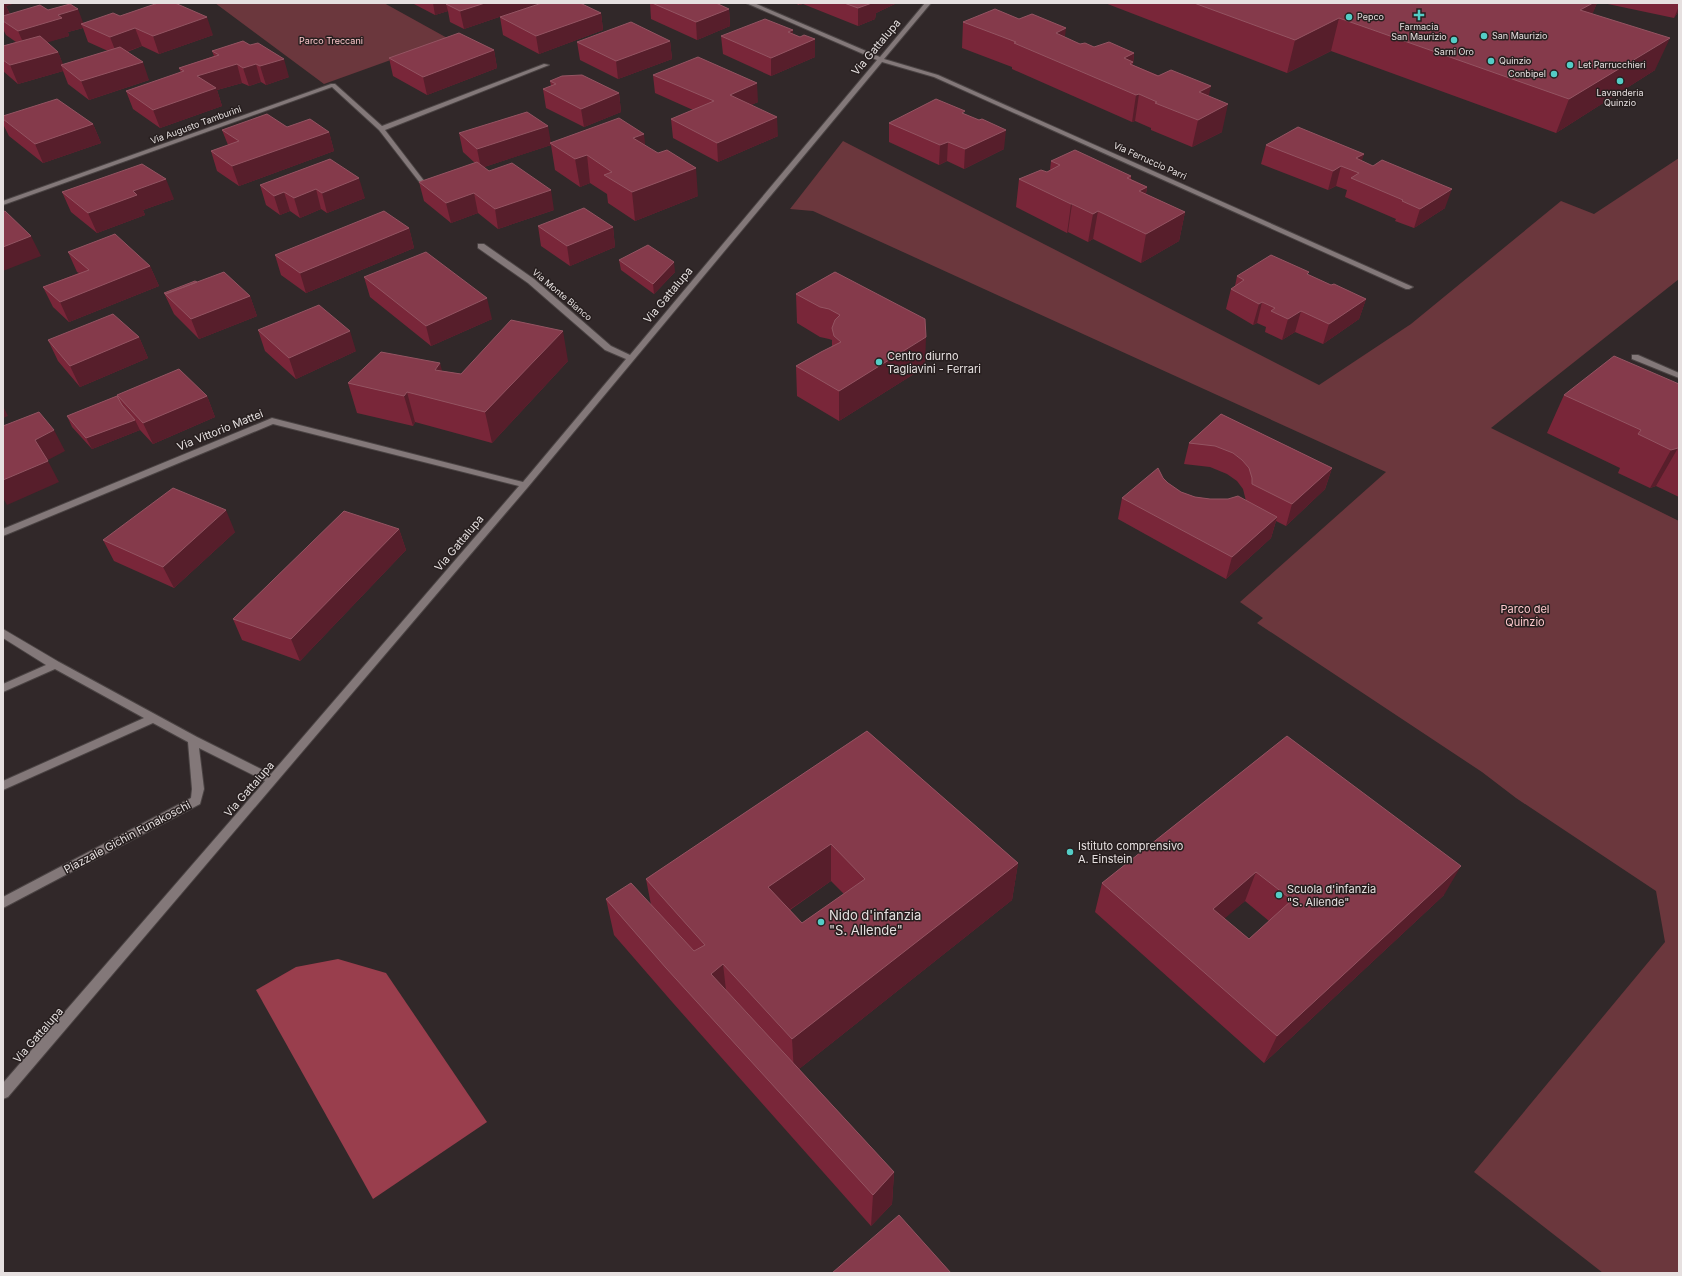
<svg xmlns="http://www.w3.org/2000/svg" width="1682" height="1276" font-family="Inter,sans-serif">
<style>
.green{fill:#6b373d}
.forest{fill:#993e4d}
.lines{fill:none;stroke-linecap:round;stroke-linejoin:round}
.minor-casing{stroke:#4a4343;stroke-width:2}
.minor{fill:#837879;fill-rule:evenodd}
.wall{fill:#792639;fill-rule:evenodd}
.shaded-wall{fill:#571e2b}
.building{fill:#853a4b;stroke:#945462;fill-rule:evenodd}
.poi-dot{fill:#54cdc6;stroke:#271f1f;stroke-width:1.5}
.labels{text-anchor:middle;stroke-width:3;stroke-linejoin:round;paint-order:stroke}
.far-poi-label{font-size:9px;fill:#e6e0e0;stroke:#271f1f;text-anchor:start}
.far-park-label{font-size:9px;fill:#fec9cd;stroke:#271f1f}
.far-street-label{font-size:9px;fill:#e6e0e0;stroke:#271f1f}
.street-label{font-size:11px;fill:#e6e0e0;stroke:#271f1f}
.poi-label{font-size:11px;fill:#e6e0e0;stroke:#271f1f;text-anchor:start}
.park-label{font-size:11px;fill:#fec9cd;stroke:#271f1f}
.near-poi-label{font-size:13px;fill:#e6e0e0;stroke:#271f1f;text-anchor:start}
</style>
<rect width="100%" height="100%" fill="#312829"/>
<!-- green -->
<path class="green" d="M 215,3 L 384,3 L 449,39 L 324,84 Z
M 843,141 L 1319,385 L 1411,324 L 1561,201 L 1594,214 L 1679,158 L 1679,279 L 1491,428 L 1679,521 L 1679,1273 L 1603,1273 L 1474,1172 L 1665,942 L 1656,891 L 1516,798 L 1482,772 L 1257,623 L 1263,618 L 1240,602 L 1386,472 L 813,211 L 790,209 Z"/>
<!-- forest -->
<path class="forest" d="M 338,959 L 386,973 L 487,1122 L 373,1199 L 256,990 L 296,967 Z"/>
<g class="lines">
<!-- minor casing -->
<g class="minor-casing">
<path id="minor" d="M 746,3 L 754,3 L 880,57 L 925,3 L 931,3 L 884,59 L 938,75 L 1413,287 L 1409,289 L 1406,289 L 934,77 L 882,62 L 528,487 L 8,1097 L 3,1099 L 3,1083 L 265,781 L 199,748 L 204,789 L 200,804 L 3,908 L 3,897 L 191,798 L 192,789 L 188,742 L 153,723 L 3,790 L 3,781 L 144,718 L 55,669 L 3,692 L 3,684 L 46,665 L 3,638 L 3,629 L 59,662 L 197,737 L 271,774 L 519,486 L 273,424 L 3,536 L 3,529 L 272,418 L 523,482 L 626,359 L 605,350 L 528,283 L 478,248 L 478,244 L 484,244 L 534,279 L 611,346 L 630,355 L 877,60 Z
M 544,64 L 549,65 L 385,130 L 428,186 L 428,188 L 424,188 L 379,130 L 332,87 L 3,205 L 3,201 L 331,84 L 335,84 L 382,126 Z
M 1632,355 L 1638,355 L 1679,373 L 1679,378 L 1632,359 Z"/>
</g>
<!-- minor -->
<use href="#minor" class="minor"/>
</g>
<!-- wall -->
<path class="wall" d="M 3,3 L 15,3 L 6,6 L 10,14 L 48,10 L 84,23 L 120,16 L 213,35 L 159,54 L 142,46 L 127,52 L 149,80 L 89,100 L 68,84 L 63,71 L 18,84 L 3,71 L 3,46 L 16,42 L 6,35 L 3,29 ZM 83,28 L 88,42 L 108,51 L 63,65 L 58,52 L 47,42 L 69,36 L 68,32 Z
M 412,3 L 540,3 L 464,29 L 450,22 L 448,11 L 435,15 Z
M 650,3 L 716,3 L 729,9 L 730,26 L 697,40 L 651,19 Z
M 794,3 L 897,3 L 876,13 L 875,19 L 858,26 L 803,4 L 799,5 Z
M 1105,3 L 1597,3 L 1592,14 L 1655,70 L 1556,133 L 1331,51 L 1287,73 Z
M 1603,3 L 1679,3 L 1679,11 L 1674,18 Z
M 601,13 L 603,30 L 539,54 L 503,35 L 500,17 Z
M 963,22 L 1065,38 L 1080,44 L 1094,47 L 1134,53 L 1133,65 L 1209,96 L 1222,132 L 1192,147 L 1151,130 L 1151,128 L 1135,121 L 1132,122 L 1012,69 L 1012,67 L 962,48 Z
M 793,34 L 800,37 L 815,39 L 815,57 L 771,76 L 723,54 L 721,36 Z
M 243,41 L 289,77 L 266,85 L 261,82 L 249,86 L 242,83 L 217,90 L 222,106 L 160,128 L 133,109 L 126,91 L 181,73 L 179,68 L 214,56 L 212,51 Z
M 670,41 L 672,59 L 618,79 L 580,60 L 577,42 Z
M 494,50 L 497,68 L 427,95 L 393,76 L 389,58 Z
M 653,75 L 758,102 L 751,105 L 778,136 L 718,162 L 673,138 L 671,119 L 693,110 L 655,93 Z
M 550,81 L 619,93 L 621,112 L 584,127 L 546,108 L 543,89 L 551,86 Z
M 965,114 L 1004,149 L 964,169 L 947,161 L 939,165 L 889,142 L 889,123 Z
M 3,116 L 93,124 L 101,143 L 43,163 L 9,136 L 3,124 Z
M 287,127 L 329,132 L 334,151 L 239,186 L 217,171 L 211,151 L 228,145 L 222,130 Z
M 459,133 L 551,142 L 645,145 L 698,196 L 635,221 L 608,203 L 607,194 L 590,183 L 580,187 L 555,170 L 551,145 L 484,167 L 489,171 L 554,210 L 498,229 L 478,213 L 451,223 L 424,201 L 419,182 L 475,163 L 463,152 Z
M 1266,145 L 1364,154 L 1361,161 L 1445,208 L 1414,228 L 1395,221 L 1396,219 L 1345,197 L 1347,190 L 1336,186 L 1328,190 L 1261,164 Z
M 330,159 L 365,198 L 327,213 L 321,209 L 300,218 L 290,211 L 280,215 L 266,205 L 260,185 Z
M 1051,161 L 1131,176 L 1131,179 L 1147,187 L 1146,194 L 1185,212 L 1179,241 L 1141,263 L 1093,239 L 1088,242 L 1068,232 L 1067,233 L 1016,207 L 1019,179 L 1047,172 L 1050,170 Z
M 62,192 L 174,199 L 143,210 L 145,215 L 97,233 L 71,212 Z
M 538,226 L 613,227 L 615,247 L 570,266 L 541,246 Z
M 409,228 L 414,248 L 306,293 L 281,275 L 275,255 Z
M 68,252 L 150,266 L 159,286 L 69,322 L 53,307 L 43,287 L 79,273 L 77,272 Z
M 619,260 L 675,272 L 654,294 L 621,270 Z
M 835,272 L 925,367 L 839,421 L 797,396 L 796,366 L 832,347 L 832,340 L 829,339 L 820,337 L 797,323 L 796,294 Z
M 1308,275 L 1331,285 L 1366,299 L 1359,319 L 1323,344 L 1295,332 L 1282,340 L 1265,332 L 1266,327 L 1257,323 L 1253,325 L 1226,309 L 1231,289 L 1235,286 L 1237,276 Z
M 364,277 L 492,319 L 431,346 L 370,297 Z
M 197,282 L 250,296 L 257,316 L 199,339 L 174,314 L 164,293 Z
M 258,330 L 356,351 L 296,379 L 265,351 Z
M 139,337 L 148,358 L 80,387 L 58,361 L 48,340 Z
M 568,361 L 492,443 L 415,422 L 413,426 L 357,413 L 348,383 L 442,371 L 461,374 Z
M 1679,384 L 1679,497 L 1656,486 L 1650,488 L 1618,473 L 1620,468 L 1547,433 L 1564,395 Z
M 117,395 L 207,396 L 215,417 L 153,444 L 140,430 L 92,449 L 72,427 L 67,416 L 117,396 Z
M 1221,414 L 1332,468 L 1325,489 L 1286,526 L 1276,521 L 1271,538 L 1226,579 L 1118,519 L 1122,498 L 1163,478 L 1168,483 L 1181,492 L 1195,497 L 1210,499 L 1246,501 L 1243,489 L 1237,481 L 1227,474 L 1210,467 L 1184,464 L 1189,443 Z
M 399,529 L 406,550 L 300,661 L 242,640 L 233,619 Z
M 235,532 L 174,588 L 114,561 L 103,540 Z
M 867,731 L 1018,863 L 1012,900 L 799,1069 L 894,1172 L 892,1204 L 871,1226 L 673,1003 L 614,935 L 606,899 L 651,905 L 646,879 ZM 831,881 L 844,894 L 802,923 L 790,910 Z
M 1287,736 L 1444,895 L 1264,1063 L 1095,912 L 1102,883 ZM 1245,901 L 1269,921 L 1249,939 L 1224,918 Z"/>
<!-- shaded-wall -->
<path class="shaded-wall" d="M 3,3 L 15,3 L 6,6 L 10,15 L 3,18 Z
M 433,3 L 471,3 L 446,4 L 448,11 L 435,15 Z
M 485,3 L 540,3 L 464,29 L 460,11 Z
M 799,3 L 802,3 L 803,4 L 799,5 Z
M 868,3 L 897,3 L 876,13 L 875,19 L 858,26 L 858,8 Z
M 1593,3 L 1597,3 L 1585,32 L 1580,10 Z
M 1679,6 L 1679,11 L 1674,18 Z
M 78,9 L 84,25 L 81,24 L 83,28 L 68,32 L 69,36 L 26,49 L 18,31 L 58,15 Z
M 729,9 L 730,26 L 697,40 L 696,22 Z
M 601,13 L 603,30 L 539,54 L 536,36 Z
M 207,17 L 213,35 L 159,54 L 153,36 Z
M 1339,18 L 1331,51 L 1287,73 L 1295,40 Z
M 135,28 L 142,46 L 117,55 L 110,37 Z
M 1066,28 L 1063,54 L 1056,33 Z
M 793,30 L 793,48 L 788,32 Z
M 1670,38 L 1655,70 L 1556,133 L 1569,99 Z
M 815,39 L 815,57 L 771,76 L 771,58 Z
M 670,41 L 672,59 L 618,79 L 616,61 Z
M 494,50 L 497,68 L 427,95 L 423,77 Z
M 58,52 L 65,69 L 61,65 L 63,71 L 18,84 L 10,65 Z
M 1134,53 L 1133,63 L 1133,62 L 1129,88 L 1124,58 Z
M 284,59 L 289,77 L 266,85 L 260,66 Z
M 143,62 L 149,80 L 89,100 L 81,81 Z
M 237,64 L 242,83 L 217,90 L 222,106 L 160,128 L 153,110 L 197,76 Z
M 256,64 L 261,82 L 249,86 L 243,68 Z
M 757,83 L 758,102 L 731,113 L 730,95 Z
M 1211,86 L 1205,113 L 1199,92 Z
M 619,93 L 621,112 L 584,127 L 581,109 Z
M 1139,94 L 1135,121 L 1132,122 L 1136,95 Z
M 1228,104 L 1222,132 L 1192,147 L 1198,120 Z
M 777,117 L 778,136 L 718,162 L 717,143 Z
M 93,124 L 101,143 L 43,163 L 35,144 Z
M 548,126 L 551,143 L 550,143 L 551,145 L 481,168 L 477,149 Z
M 1006,130 L 1004,149 L 964,169 L 965,149 Z
M 329,132 L 334,151 L 239,186 L 232,166 Z
M 644,134 L 647,161 L 633,138 Z
M 948,142 L 947,161 L 939,165 L 940,145 Z
M 1364,154 L 1358,173 L 1356,158 Z
M 587,155 L 590,183 L 580,187 L 575,159 Z
M 1341,166 L 1336,186 L 1328,190 L 1333,171 Z
M 696,168 L 698,196 L 635,221 L 632,192 Z
M 359,178 L 365,198 L 327,213 L 322,193 Z
M 166,179 L 174,199 L 143,210 L 145,215 L 97,233 L 88,213 L 133,191 Z
M 1147,187 L 1142,215 L 1139,191 Z
M 316,189 L 321,209 L 300,218 L 294,198 Z
M 1452,189 L 1445,208 L 1414,228 L 1420,209 Z
M 551,190 L 554,210 L 498,229 L 495,209 Z
M 284,192 L 290,211 L 280,215 L 274,196 Z
M 474,193 L 478,213 L 451,223 L 446,203 Z
M 1071,204 L 1072,204 L 1068,232 L 1067,233 Z
M 1098,211 L 1093,239 L 1088,242 L 1093,214 Z
M 1185,212 L 1179,241 L 1141,263 L 1146,234 Z
M 613,227 L 615,247 L 570,266 L 567,246 Z
M 409,228 L 414,248 L 306,293 L 300,273 Z
M 31,236 L 41,256 L 3,271 L 3,247 Z
M 674,262 L 675,272 L 654,294 L 653,284 Z
M 150,266 L 159,286 L 69,322 L 60,302 Z
M 250,296 L 257,316 L 199,339 L 191,319 Z
M 487,298 L 492,319 L 431,346 L 426,326 Z
M 1366,299 L 1359,319 L 1323,344 L 1329,324 Z
M 1262,302 L 1257,323 L 1253,325 L 1259,304 Z
M 1301,311 L 1295,332 L 1282,340 L 1288,319 Z
M 350,331 L 356,351 L 296,379 L 289,358 Z
M 563,331 L 568,361 L 492,443 L 485,412 Z
M 139,337 L 148,358 L 80,387 L 70,366 Z
M 926,337 L 925,367 L 839,421 L 839,391 Z
M 440,363 L 448,393 L 435,370 Z
M 407,392 L 415,422 L 413,426 L 404,396 Z
M 207,396 L 215,417 L 153,444 L 143,423 Z
M 3,406 L 8,416 L 3,418 Z
M 135,420 L 140,430 L 92,449 L 86,438 Z
M 54,430 L 65,451 L 46,461 L 35,440 Z
M 1678,448 L 1656,486 L 1650,488 L 1671,450 Z
M 48,461 L 59,482 L 7,505 L 3,498 L 3,480 Z
M 1332,468 L 1325,489 L 1286,526 L 1292,504 Z
M 226,510 L 235,532 L 174,588 L 163,567 Z
M 1277,517 L 1271,538 L 1226,579 L 1232,557 Z
M 399,529 L 406,550 L 300,661 L 291,639 Z
M 831,844 L 831,881 L 770,923 L 768,887 Z
M 1018,863 L 1012,900 L 794,1073 L 792,1039 Z
M 1461,866 L 1444,895 L 1264,1063 L 1277,1036 Z
M 1256,872 L 1245,901 L 1202,938 L 1213,909 Z
M 723,964 L 727,999 L 711,974 Z
M 894,1172 L 892,1204 L 871,1226 L 873,1195 Z"/>
<!-- building -->
<path class="building" d="M 158,3 L 175,3 L 207,17 L 153,36 L 135,28 L 110,37 L 81,24 L 113,13 L 120,16 Z
M 451,3 L 485,3 L 460,11 L 446,4 Z
M 542,3 L 580,3 L 601,13 L 536,36 L 500,17 Z
M 652,3 L 716,3 L 729,9 L 696,22 Z
M 844,3 L 872,3 L 858,8 Z
M 1194,3 L 1593,3 L 1580,10 L 1670,38 L 1569,99 L 1339,18 L 1295,40 Z
M 70,4 L 78,9 L 58,15 L 62,18 L 18,31 L 3,21 L 3,16 L 40,5 L 48,10 Z
M 995,9 L 1019,19 L 1032,14 L 1066,28 L 1056,33 L 1080,44 L 1085,43 L 1094,47 L 1109,42 L 1134,53 L 1124,58 L 1133,62 L 1130,64 L 1158,76 L 1171,70 L 1211,86 L 1199,92 L 1228,104 L 1198,120 L 1155,103 L 1157,102 L 1139,94 L 1136,95 L 1014,43 L 1016,42 L 963,22 Z
M 765,19 L 793,30 L 788,32 L 800,37 L 804,35 L 815,39 L 771,58 L 721,36 Z
M 631,22 L 670,41 L 616,61 L 577,42 Z
M 459,33 L 494,50 L 423,77 L 389,58 Z
M 40,36 L 58,52 L 10,65 L 3,60 L 3,46 Z
M 243,41 L 250,45 L 258,43 L 284,59 L 260,66 L 256,64 L 243,68 L 237,64 L 197,76 L 216,88 L 153,110 L 126,91 L 184,71 L 179,68 L 219,55 L 212,51 Z
M 120,47 L 143,62 L 81,81 L 61,65 Z
M 698,57 L 757,83 L 730,95 L 777,117 L 717,143 L 671,119 L 714,101 L 653,75 Z
M 582,75 L 619,93 L 581,109 L 543,89 L 556,84 L 550,81 L 562,76 Z
M 57,99 L 93,124 L 35,144 L 3,119 L 3,116 Z
M 936,99 L 965,111 L 962,113 L 979,120 L 982,119 L 1006,130 L 965,149 L 948,142 L 940,145 L 889,123 Z
M 527,112 L 548,126 L 477,149 L 459,133 Z
M 267,114 L 287,127 L 310,119 L 329,132 L 232,166 L 211,151 L 239,141 L 222,130 Z
M 619,118 L 644,134 L 633,138 L 658,153 L 667,150 L 696,168 L 632,192 L 604,175 L 612,172 L 587,155 L 575,159 L 550,143 Z
M 1298,127 L 1364,154 L 1356,158 L 1373,166 L 1382,160 L 1452,189 L 1420,209 L 1402,201 L 1403,200 L 1351,178 L 1359,173 L 1341,166 L 1333,171 L 1266,145 Z
M 1075,150 L 1131,176 L 1127,178 L 1147,187 L 1139,191 L 1185,212 L 1146,234 L 1098,211 L 1093,214 L 1072,204 L 1071,204 L 1019,179 L 1041,170 L 1047,172 L 1060,165 L 1051,161 Z
M 330,159 L 359,178 L 322,193 L 316,189 L 294,198 L 284,192 L 274,196 L 260,185 Z
M 477,162 L 489,171 L 512,163 L 551,190 L 495,209 L 474,193 L 446,203 L 419,182 Z
M 142,164 L 166,179 L 133,191 L 137,195 L 88,213 L 62,192 Z
M 584,208 L 613,227 L 567,246 L 538,226 Z
M 5,211 L 31,236 L 3,247 L 3,212 Z
M 384,211 L 409,228 L 300,273 L 275,255 Z
M 115,234 L 150,266 L 60,302 L 43,287 L 89,270 L 68,252 Z
M 648,245 L 674,262 L 653,284 L 619,260 Z
M 426,252 L 487,298 L 426,326 L 364,277 Z
M 1271,255 L 1309,272 L 1307,274 L 1331,285 L 1334,284 L 1366,299 L 1329,324 L 1301,311 L 1288,319 L 1271,311 L 1275,308 L 1262,302 L 1259,304 L 1231,289 L 1244,280 L 1237,276 Z
M 224,272 L 250,296 L 191,319 L 165,294 Z
M 835,272 L 925,319 L 926,337 L 839,391 L 796,366 L 821,352 L 841,342 L 834,336 L 832,328 L 835,320 L 840,315 L 829,309 L 820,307 L 796,294 Z
M 195,281 L 197,282 L 166,294 L 164,293 Z
M 319,305 L 350,331 L 289,358 L 258,330 Z
M 113,314 L 139,337 L 70,366 L 48,340 Z
M 511,320 L 563,331 L 485,412 L 407,392 L 404,396 L 348,383 L 381,352 L 440,363 L 435,370 L 461,374 Z
M 1614,356 L 1679,384 L 1679,448 L 1678,448 L 1671,450 L 1638,434 L 1641,430 L 1564,395 Z
M 179,369 L 207,396 L 143,423 L 117,395 Z
M 117,396 L 122,405 L 135,420 L 86,438 L 67,416 Z
M 39,412 L 54,430 L 35,440 L 48,461 L 3,480 L 3,426 Z
M 1221,414 L 1332,468 L 1292,504 L 1252,484 L 1252,478 L 1249,468 L 1242,460 L 1233,453 L 1215,446 L 1189,443 Z
M 1158,468 L 1163,478 L 1168,483 L 1181,492 L 1195,497 L 1210,499 L 1228,499 L 1238,496 L 1277,517 L 1232,557 L 1122,498 Z
M 173,488 L 226,510 L 163,567 L 103,540 Z
M 344,511 L 399,529 L 291,639 L 233,619 Z
M 867,731 L 1018,863 L 792,1039 L 723,964 L 711,974 L 894,1172 L 873,1195 L 666,968 L 606,899 L 631,883 L 694,951 L 705,945 L 646,879 ZM 831,844 L 865,879 L 802,923 L 768,887 Z
M 1287,736 L 1461,866 L 1277,1036 L 1102,883 ZM 1256,872 L 1292,900 L 1249,939 L 1213,909 Z
M 899,1215 L 951,1273 L 832,1273 Z"/>
<!-- markers -->
<g class="poi-dot">
<path d="M1417 9h4v4h4v4h-4v4h-4v-4h-4v-4h4z"/>
<circle cx="1349" cy="17" r="4"/>
<circle cx="1484" cy="36" r="4"/>
<circle cx="1454" cy="40" r="4"/>
<circle cx="1491" cy="61" r="4"/>
<circle cx="1570" cy="65" r="4"/>
<circle cx="1554" cy="74" r="4"/>
<circle cx="1620" cy="81" r="4"/>
<circle cx="879" cy="362" r="4"/>
<circle cx="1070" cy="852" r="4"/>
<circle cx="1279" cy="895" r="4"/>
<circle cx="821" cy="922" r="4"/>
</g>
<g class="labels">
<!-- far-poi labels -->
<g class="far-poi-label">
<text x="1357" y="20">Pepco</text>
<text x="1419" y="30" text-anchor="middle">Farmacia<tspan x="1419" dy="10">San Maurizio</tspan></text>
<text x="1492" y="39">San Maurizio</text>
<text x="1454" y="55" text-anchor="middle">Sarni Oro</text>
<text x="1499" y="64">Quinzio</text>
<text x="1578" y="68">Let Parrucchieri</text>
<text x="1546" y="77" text-anchor="end">Conbipel</text>
<text x="1620" y="96" text-anchor="middle">Lavanderia<tspan x="1620" dy="10">Quinzio</tspan></text>
</g>
<!-- far-park labels -->
<g class="far-park-label">
<text x="331" y="44">Parco Treccani</text>
</g>
<!-- far-street labels -->
<g class="far-street-label">
<text transform="translate(196 125) rotate(-20)" y="3">Via Augusto Tamburini</text>
<text transform="translate(1150 161) rotate(24)" y="3">Via Ferruccio Parri</text>
<text transform="translate(562 295) rotate(40)" y="3">Via Monte Bianco</text>
</g>
<!-- street labels -->
<g class="street-label">
<text transform="translate(876 47) rotate(-50)" y="4">Via Gattalupa</text>
<text transform="translate(668 295) rotate(-50)" y="4">Via Gattalupa</text>
<text transform="translate(220 430) rotate(-22)" y="4">Via Vittorio Mattei</text>
<text transform="translate(459 543) rotate(-50)" y="4">Via Gattalupa</text>
<text transform="translate(249 789) rotate(-49)" y="4">Via Gattalupa</text>
<text transform="translate(127 837) rotate(-28)" y="4">Piazzale Gichin Funakoschi</text>
<text transform="translate(38 1035) rotate(-49)" y="4">Via Gattalupa</text>
</g>
<!-- poi labels -->
<g class="poi-label">
<text x="887" y="360">Centro diurno<tspan x="887" dy="13">Tagliavini - Ferrari</tspan></text>
<text x="1078" y="850">Istituto comprensivo<tspan x="1078" dy="13">A. Einstein</tspan></text>
<text x="1287" y="893">Scuola d'infanzia<tspan x="1287" dy="13">"S. Allende"</tspan></text>
</g>
<!-- park labels -->
<g class="park-label">
<text x="1525" y="613">Parco del<tspan x="1525" dy="13">Quinzio</tspan></text>
</g>
<!-- near-poi labels -->
<g class="near-poi-label">
<text x="829" y="920">Nido d'infanzia<tspan x="829" dy="15">"S. Allende"</tspan></text>
</g>
</g>
<!-- border -->
<rect width="1682" height="1276" fill="none" stroke="#e6e0e0" stroke-width="8"/>
</svg>
